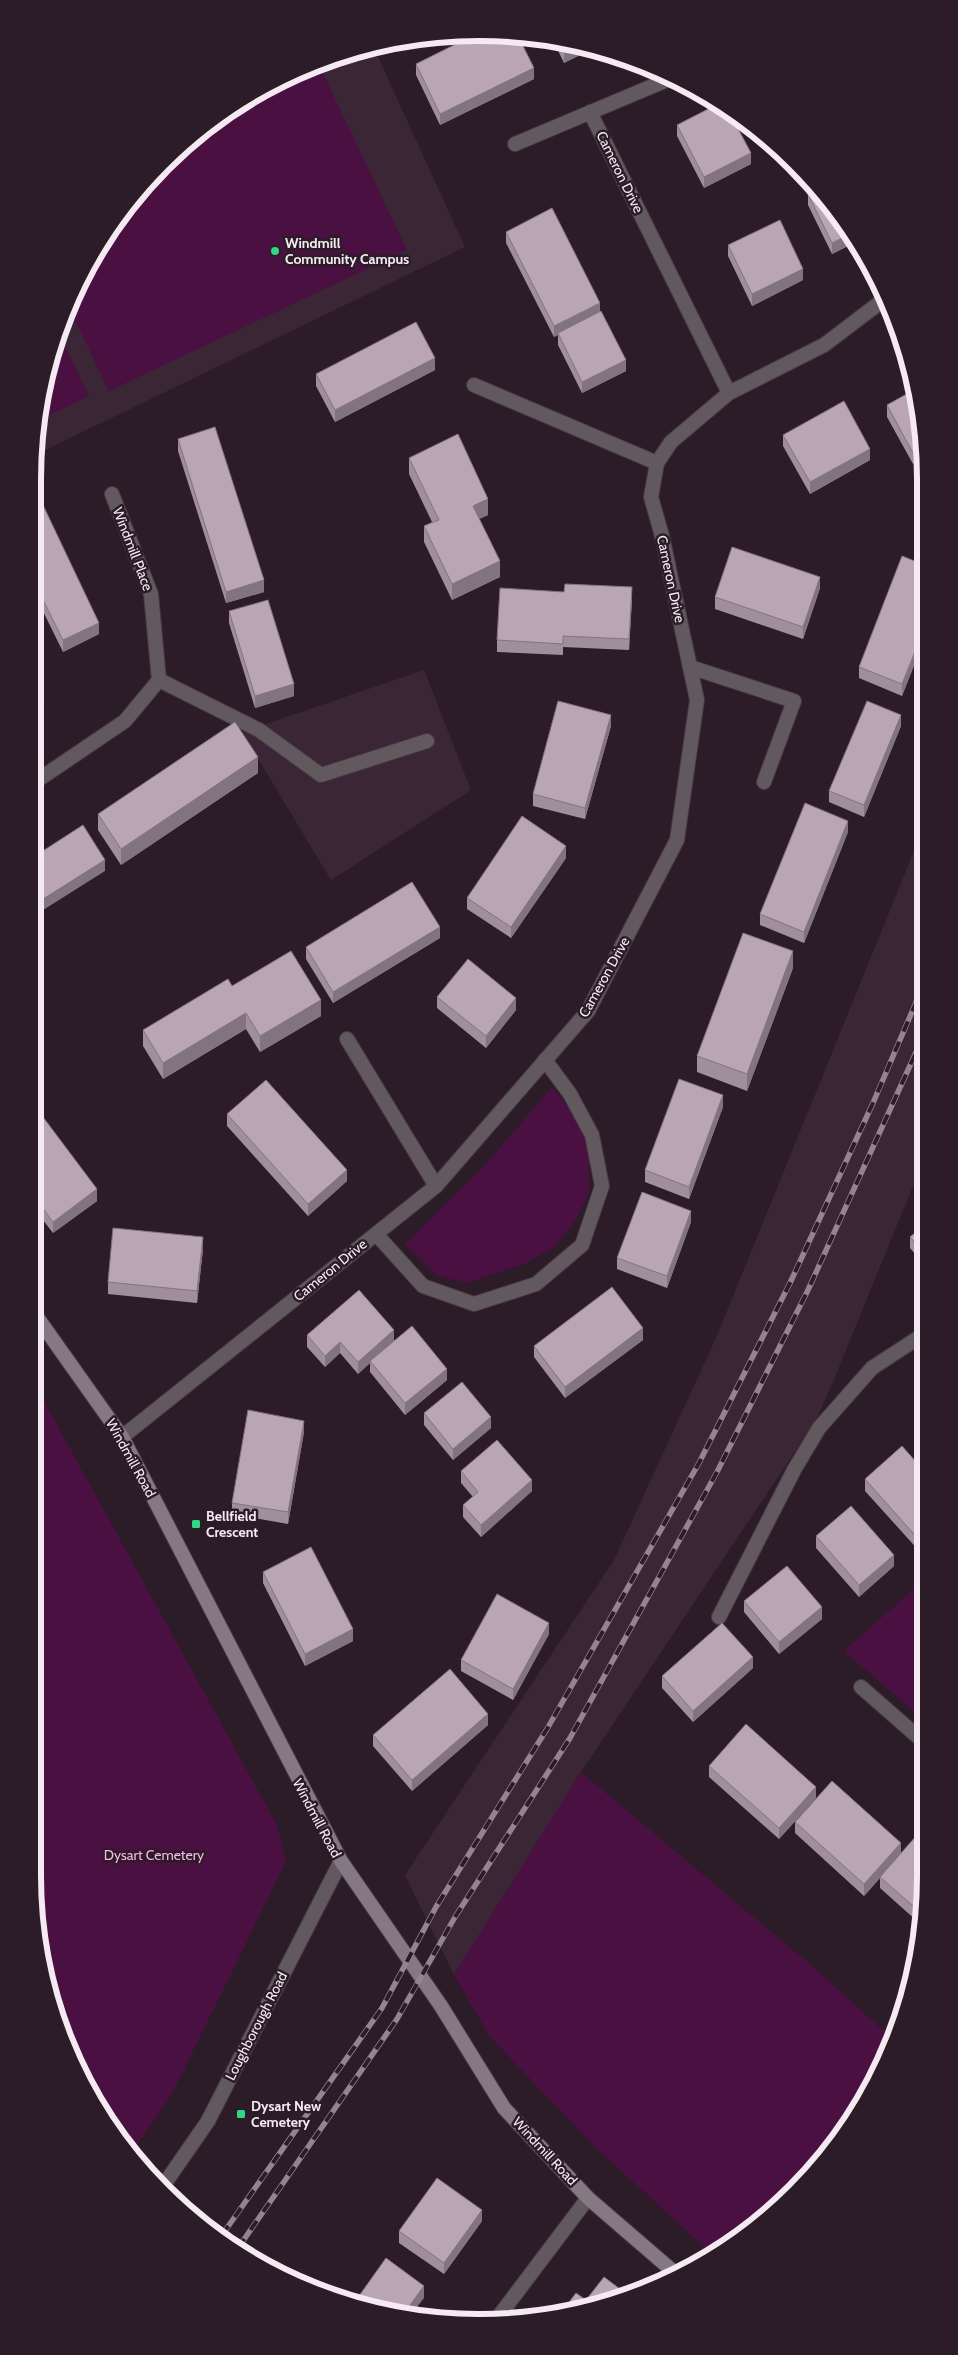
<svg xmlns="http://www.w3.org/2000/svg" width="958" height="2355" font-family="Cabin,sans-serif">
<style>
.built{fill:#3b2636}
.green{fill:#4a1041}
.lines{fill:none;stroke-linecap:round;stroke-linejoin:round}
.service-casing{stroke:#483944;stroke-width:16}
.minor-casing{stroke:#483944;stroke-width:16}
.tertiary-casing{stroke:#483944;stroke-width:16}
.secondary-casing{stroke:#483944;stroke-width:16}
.service{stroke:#62595f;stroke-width:14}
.minor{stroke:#62595f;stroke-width:14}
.tertiary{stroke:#62595f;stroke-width:14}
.secondary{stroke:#867882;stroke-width:14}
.rail-casing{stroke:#93858f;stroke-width:5.5}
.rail{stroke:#2c1c28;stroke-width:4;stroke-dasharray:11;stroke-linecap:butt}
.wall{fill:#9f8e9b}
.shaded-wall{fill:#82747e}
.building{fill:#b9a5b4;stroke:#82747e}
.poi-dot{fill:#30d883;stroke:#2c1c28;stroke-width:2}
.labels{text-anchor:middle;stroke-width:5;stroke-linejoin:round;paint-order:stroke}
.street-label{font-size:14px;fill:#f5eaf2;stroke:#2c1c28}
.poi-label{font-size:14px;font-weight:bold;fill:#f5eaf2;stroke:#2c1c28;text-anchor:start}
.park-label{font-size:14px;fill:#fab2e9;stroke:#2c1c28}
.rim{fill:none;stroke:#f5eaf2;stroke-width:6}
</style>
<rect width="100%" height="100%" fill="#2c1c28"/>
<!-- built -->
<path class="built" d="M 373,46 L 465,247 L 37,454 L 56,336 L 92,256 L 143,185 L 207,125 L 281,79 L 363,48 Z
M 424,670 L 471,790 L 331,880 L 242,732 Z
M 923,829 L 924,1159 L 835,1377 L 816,1420 L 581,1772 L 454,1975 L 405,1875 L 614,1560 L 716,1338 Z"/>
<!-- green -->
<path class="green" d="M 319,65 L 407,250 L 109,391 L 69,308 L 92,256 L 143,185 L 207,125 L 281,79 Z
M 58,331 L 89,396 L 43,418 L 56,336 Z
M 552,1087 L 582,1125 L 589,1159 L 589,1193 L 575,1221 L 555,1247 L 524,1264 L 467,1283 L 436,1275 L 405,1244 L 485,1165 Z
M 33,1381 L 277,1825 L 286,1862 L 171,2096 L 131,2153 L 92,2099 L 56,2020 L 33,1876 Z
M 925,1579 L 925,1721 L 844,1651 Z
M 581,1772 L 812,1966 L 892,2038 L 833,2148 L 774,2212 L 713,2255 L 595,2147 L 490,2037 L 454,1975 Z"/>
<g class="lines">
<!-- service casing -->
<g class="service-casing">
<path id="service" d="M 474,385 L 657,463
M 690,667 L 794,701 L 764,782
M 159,680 L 259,730 L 321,775 L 427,741
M 347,1039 L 436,1186
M 376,1234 L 423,1286 L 474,1304 L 536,1284 L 582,1245 L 602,1186 L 592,1135 L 570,1094 L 545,1060
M 719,1617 L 794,1470 L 819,1428 L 872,1368"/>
</g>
<!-- minor casing -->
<g class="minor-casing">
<path id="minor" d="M 590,112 L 729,393
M 515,144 L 667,80
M 32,784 L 125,721 L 159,680 L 151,594 L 112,494
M 872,1368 L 924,1334
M 122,1437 L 436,1186 L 588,1011 L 677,840 L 697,700 L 662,536 L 651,497 L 657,463 L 671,442 L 729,393 L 824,345 L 886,298
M 861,1687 L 925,1743
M 499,2316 L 588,2198"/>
</g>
<!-- tertiary casing -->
<g class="tertiary-casing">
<path id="tertiary" d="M 163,2186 L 208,2121 L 341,1861"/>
</g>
<!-- secondary casing -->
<g class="secondary-casing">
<path id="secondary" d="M 32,1310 L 122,1437 L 341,1861 L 441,2006 L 504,2108 L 588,2198 L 675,2273"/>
</g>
<!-- service -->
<use href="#service" class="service"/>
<!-- minor -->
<use href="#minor" class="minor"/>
<!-- tertiary -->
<use href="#tertiary" class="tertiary"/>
<!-- secondary -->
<use href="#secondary" class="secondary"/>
<!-- rail casing -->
<g class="rail-casing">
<path id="rail" d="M 222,2235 L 382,2008 L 436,1907 L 547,1729 L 699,1463 L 790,1283 L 873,1103 L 923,986
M 238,2248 L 397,2019 L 455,1917 L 570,1738 L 717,1472 L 808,1290 L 923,1037"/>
</g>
<!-- rail -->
<use href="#rail" class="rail"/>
</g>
<!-- wall -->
<path class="wall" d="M 553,40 L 592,49 L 564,63 Z
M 416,64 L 534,79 L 440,125 L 416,75 Z
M 677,125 L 751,164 L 704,188 L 677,136 Z
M 808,194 L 852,244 L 832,254 L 808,205 Z
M 506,232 L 600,312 L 626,371 L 582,393 L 558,345 L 558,335 L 554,337 L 506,243 Z
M 728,245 L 803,280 L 752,306 L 728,256 Z
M 435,370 L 335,422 L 316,386 L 316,374 Z
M 914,390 L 913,464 L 887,417 L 887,405 Z
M 783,435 L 870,460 L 810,494 L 783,446 Z
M 178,439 L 264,592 L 226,603 L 178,451 Z
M 409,458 L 488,515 L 479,519 L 500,577 L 452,600 L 424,542 L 424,526 L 432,522 L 409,474 Z
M 32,507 L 99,634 L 63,652 L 32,589 Z
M 922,564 L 922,645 L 902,696 L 859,678 L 859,667 Z
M 820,588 L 803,639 L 715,609 L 715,597 Z
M 632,599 L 629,650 L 563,647 L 563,655 L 497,652 L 497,640 Z
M 229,611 L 294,696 L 255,708 L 229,623 Z
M 611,726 L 585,819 L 533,806 L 533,794 Z
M 901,726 L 864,817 L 829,802 L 829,791 Z
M 258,773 L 121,865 L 98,830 L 98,814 Z
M 848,832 L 804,943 L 760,925 L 760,914 Z
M 566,858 L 511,938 L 467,909 L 467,898 Z
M 440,938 L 333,1003 L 306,959 L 306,947 Z
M 793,968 L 747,1091 L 697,1072 L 697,1056 Z
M 232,986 L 321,1016 L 260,1052 L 246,1029 L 163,1079 L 143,1046 L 143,1030 Z
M 437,997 L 516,1010 L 486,1048 L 437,1008 Z
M 723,1107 L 689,1199 L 645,1182 L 645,1170 Z
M 227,1114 L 347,1181 L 308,1216 L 227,1126 Z
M 32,1124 L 97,1201 L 53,1233 L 32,1206 Z
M 691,1222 L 667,1288 L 617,1269 L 617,1258 Z
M 924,1226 L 924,1265 L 910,1248 L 910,1237 Z
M 203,1249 L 197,1303 L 108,1294 L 108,1282 Z
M 307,1335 L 394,1341 L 447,1380 L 405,1415 L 370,1372 L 370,1363 L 358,1374 L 340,1353 L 325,1367 L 307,1347 Z
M 643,1340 L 565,1398 L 534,1357 L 534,1346 Z
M 424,1413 L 491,1428 L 453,1460 L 424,1425 Z
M 304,1432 L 288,1524 L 232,1514 L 232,1503 Z
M 461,1471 L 532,1491 L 481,1537 L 463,1517 L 463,1505 L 473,1497 L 461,1483 Z
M 924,1471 L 925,1550 L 921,1553 L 865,1491 L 865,1479 Z
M 816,1536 L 894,1566 L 859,1597 L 816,1548 Z
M 263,1572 L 353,1641 L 305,1666 L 263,1583 Z
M 744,1601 L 822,1619 L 779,1654 L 744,1612 Z
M 549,1634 L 513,1700 L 461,1671 L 461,1660 Z
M 753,1668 L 693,1722 L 662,1688 L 662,1676 Z
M 488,1725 L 412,1791 L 373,1746 L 373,1735 Z
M 709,1766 L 816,1798 L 779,1839 L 709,1777 Z
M 795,1822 L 901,1853 L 926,1876 L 918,1922 L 880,1888 L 880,1878 L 864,1896 L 795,1833 Z
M 482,2221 L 444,2274 L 399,2243 L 399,2231 Z"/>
<!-- shaded-wall -->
<path class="shaded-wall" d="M 576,45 L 592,49 L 564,63 L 564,51 Z
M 534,68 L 534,79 L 440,125 L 440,114 Z
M 751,153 L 751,164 L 704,188 L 704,177 Z
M 846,236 L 852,244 L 832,254 L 832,243 Z
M 803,269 L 803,280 L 752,306 L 752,294 Z
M 600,303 L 600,314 L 558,333 L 558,335 L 554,337 L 554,326 Z
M 435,358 L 435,370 L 335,422 L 335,410 Z
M 626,360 L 626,371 L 582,393 L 582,382 Z
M 922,448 L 922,459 L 913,464 L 913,453 Z
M 870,449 L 870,460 L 810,494 L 810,482 Z
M 488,499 L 488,515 L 473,522 L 473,506 Z
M 500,561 L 500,577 L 452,600 L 452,584 Z
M 820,577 L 820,588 L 803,639 L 803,627 Z
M 264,580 L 264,592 L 226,603 L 226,592 Z
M 632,587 L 632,599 L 629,650 L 629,639 Z
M 99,623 L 99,634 L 63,652 L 63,640 Z
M 922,634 L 922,645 L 902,696 L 902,684 Z
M 294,684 L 294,696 L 255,708 L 255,696 Z
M 38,690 L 38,701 L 32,704 L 32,693 Z
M 611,715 L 611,726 L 585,819 L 585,808 Z
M 901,715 L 901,726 L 864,817 L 864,805 Z
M 258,757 L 258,773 L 121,865 L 121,849 Z
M 848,821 L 848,832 L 804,943 L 804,932 Z
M 566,846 L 566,858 L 511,938 L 511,927 Z
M 105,860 L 105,871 L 32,917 L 32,906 Z
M 440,927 L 440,938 L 333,1003 L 333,992 Z
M 793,951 L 793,968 L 747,1091 L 747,1074 Z
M 516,998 L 516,1010 L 486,1048 L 486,1036 Z
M 321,1000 L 321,1016 L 260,1052 L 260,1036 Z
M 246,1013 L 246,1029 L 163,1079 L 163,1063 Z
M 723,1095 L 723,1107 L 689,1199 L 689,1187 Z
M 347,1170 L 347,1181 L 308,1216 L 308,1204 Z
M 97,1189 L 97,1201 L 53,1233 L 53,1222 Z
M 691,1211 L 691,1222 L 667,1288 L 667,1276 Z
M 203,1237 L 203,1249 L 197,1303 L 197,1291 Z
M 643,1328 L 643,1340 L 565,1398 L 565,1387 Z
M 394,1330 L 394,1342 L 370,1361 L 370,1363 L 358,1374 L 358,1362 Z
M 340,1342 L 340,1353 L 325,1367 L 325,1356 Z
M 447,1369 L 447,1380 L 405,1415 L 405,1403 Z
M 491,1417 L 491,1428 L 453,1460 L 453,1449 Z
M 304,1421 L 304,1432 L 288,1524 L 288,1512 Z
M 532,1480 L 532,1491 L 481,1537 L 481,1525 Z
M 925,1538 L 925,1550 L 921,1553 L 921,1542 Z
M 894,1555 L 894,1566 L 859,1597 L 859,1585 Z
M 822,1607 L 822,1619 L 779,1654 L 779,1642 Z
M 549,1623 L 549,1634 L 513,1700 L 513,1689 Z
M 353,1629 L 353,1641 L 305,1666 L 305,1654 Z
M 753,1657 L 753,1668 L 693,1722 L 693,1711 Z
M 488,1714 L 488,1725 L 412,1791 L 412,1780 Z
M 816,1787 L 816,1798 L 779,1839 L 779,1828 Z
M 901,1843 L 901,1854 L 864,1896 L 864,1884 Z
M 482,2210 L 482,2221 L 444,2274 L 444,2263 Z
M 424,2286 L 424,2298 L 410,2316 L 403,2315 Z"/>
<!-- building -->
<path class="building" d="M 476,34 L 518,36 L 534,68 L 440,114 L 416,64 Z
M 559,41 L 576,45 L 564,51 Z
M 718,104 L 727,108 L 751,153 L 704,177 L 677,125 Z
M 818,189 L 846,236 L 832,243 L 808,194 Z
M 552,208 L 600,303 L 554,326 L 506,232 Z
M 780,220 L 803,269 L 752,294 L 728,245 Z
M 601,311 L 626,360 L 582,382 L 558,333 Z
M 416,322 L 435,358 L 335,410 L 316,374 Z
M 914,390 L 922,420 L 922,448 L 913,453 L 887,405 Z
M 844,401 L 870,449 L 810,482 L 783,435 Z
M 215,427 L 264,580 L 226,592 L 178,439 Z
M 458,434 L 488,499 L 473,506 L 500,561 L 452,584 L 424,526 L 439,520 L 409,458 Z
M 42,503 L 99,623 L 63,640 L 32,578 L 32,507 Z
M 732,547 L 820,577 L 803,627 L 715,597 Z
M 902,556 L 922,564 L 922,634 L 902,684 L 859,667 Z
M 565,584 L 632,587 L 629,639 L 563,636 L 563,644 L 497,640 L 500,588 L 564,592 Z
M 268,600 L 294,684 L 255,696 L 229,611 Z
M 32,682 L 38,690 L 32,693 Z
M 558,701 L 611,715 L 585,808 L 533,794 Z
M 867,701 L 901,715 L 864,805 L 829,791 Z
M 235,722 L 258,757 L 121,849 L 98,814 Z
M 805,803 L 848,821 L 804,932 L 760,914 Z
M 522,816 L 566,846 L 511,927 L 467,898 Z
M 83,825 L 105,860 L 32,906 L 32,858 Z
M 412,882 L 440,927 L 333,992 L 306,947 Z
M 743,933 L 793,951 L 747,1074 L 697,1056 Z
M 291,951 L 321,1000 L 260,1036 L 246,1013 L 163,1063 L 143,1030 L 228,979 L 232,986 Z
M 468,959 L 516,998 L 486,1036 L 437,997 Z
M 679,1079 L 723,1095 L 689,1187 L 645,1170 Z
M 266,1080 L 347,1170 L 308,1204 L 227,1114 Z
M 43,1117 L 97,1189 L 53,1222 L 32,1194 L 32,1124 Z
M 642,1192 L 691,1211 L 667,1276 L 617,1258 Z
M 924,1226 L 924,1253 L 910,1237 Z
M 113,1228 L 203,1237 L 197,1291 L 108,1282 Z
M 612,1287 L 643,1328 L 565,1387 L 534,1346 Z
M 359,1290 L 394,1330 L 358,1362 L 340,1342 L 325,1356 L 307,1335 Z
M 412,1326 L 447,1369 L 405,1403 L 370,1361 Z
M 462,1382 L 491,1417 L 453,1449 L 424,1413 Z
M 248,1410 L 304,1421 L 288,1512 L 232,1503 Z
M 497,1440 L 532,1480 L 481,1525 L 463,1505 L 478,1492 L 461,1471 Z
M 902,1446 L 924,1471 L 925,1538 L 921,1542 L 865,1479 Z
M 851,1506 L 894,1555 L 859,1585 L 816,1536 Z
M 311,1547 L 353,1629 L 305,1654 L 263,1572 Z
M 787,1566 L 822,1607 L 779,1642 L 744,1601 Z
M 497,1594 L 549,1623 L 513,1689 L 461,1660 Z
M 722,1623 L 753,1657 L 693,1711 L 662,1676 Z
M 450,1669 L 488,1714 L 412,1780 L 373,1735 Z
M 746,1724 L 816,1787 L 779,1828 L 709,1766 Z
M 832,1781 L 901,1843 L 864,1884 L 795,1822 Z
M 917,1835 L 925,1842 L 926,1876 L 920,1912 L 880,1877 Z
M 437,2178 L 482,2210 L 444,2263 L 399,2231 Z
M 386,2258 L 424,2286 L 403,2315 L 354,2303 Z
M 604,2277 L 624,2292 L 566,2314 L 560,2314 L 576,2293 L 586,2300 Z"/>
<!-- markers -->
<g class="poi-dot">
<circle cx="275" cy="251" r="5"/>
<rect x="191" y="1519" width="10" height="10" rx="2.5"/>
<rect x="236" y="2109" width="10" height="10" rx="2.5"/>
</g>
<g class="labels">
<!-- street labels -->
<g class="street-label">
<text transform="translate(620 172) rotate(64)" y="5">Cameron Drive</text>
<text transform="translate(133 549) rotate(69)" y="5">Windmill Place</text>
<text transform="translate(671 579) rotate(78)" y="5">Cameron Drive</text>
<text transform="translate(604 977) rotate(-61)" y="5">Cameron Drive</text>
<text transform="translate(330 1270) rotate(-39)" y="5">Cameron Drive</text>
<text transform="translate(131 1458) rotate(61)" y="5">Windmill Road</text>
<text transform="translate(317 1818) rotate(62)" y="5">Windmill Road</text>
<text transform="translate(256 2026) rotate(-63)" y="5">Loughborough Road</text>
<text transform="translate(545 2151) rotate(47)" y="5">Windmill Road</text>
</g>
<!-- poi labels -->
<g class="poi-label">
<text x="285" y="248">Windmill<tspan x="285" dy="16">Community Campus</tspan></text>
<text x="206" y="1521">Bellfield<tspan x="206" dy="16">Crescent</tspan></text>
<text x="251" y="2111">Dysart New<tspan x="251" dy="16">Cemetery</tspan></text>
</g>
<!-- park labels -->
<g class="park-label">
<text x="154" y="1860">Dysart Cemetery</text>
</g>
</g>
<!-- crop -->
<path d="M0 0H958V2355H0ZM479 41H479A438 438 0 0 1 917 479V1876A438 438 0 0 1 479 2314H479A438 438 0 0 1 41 1876V479A438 438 0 0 1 479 41Z" fill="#2c1c28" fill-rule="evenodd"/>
<path class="rim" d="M479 41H479A438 438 0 0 1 917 479V1876A438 438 0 0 1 479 2314H479A438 438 0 0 1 41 1876V479A438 438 0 0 1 479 41Z"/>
</svg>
